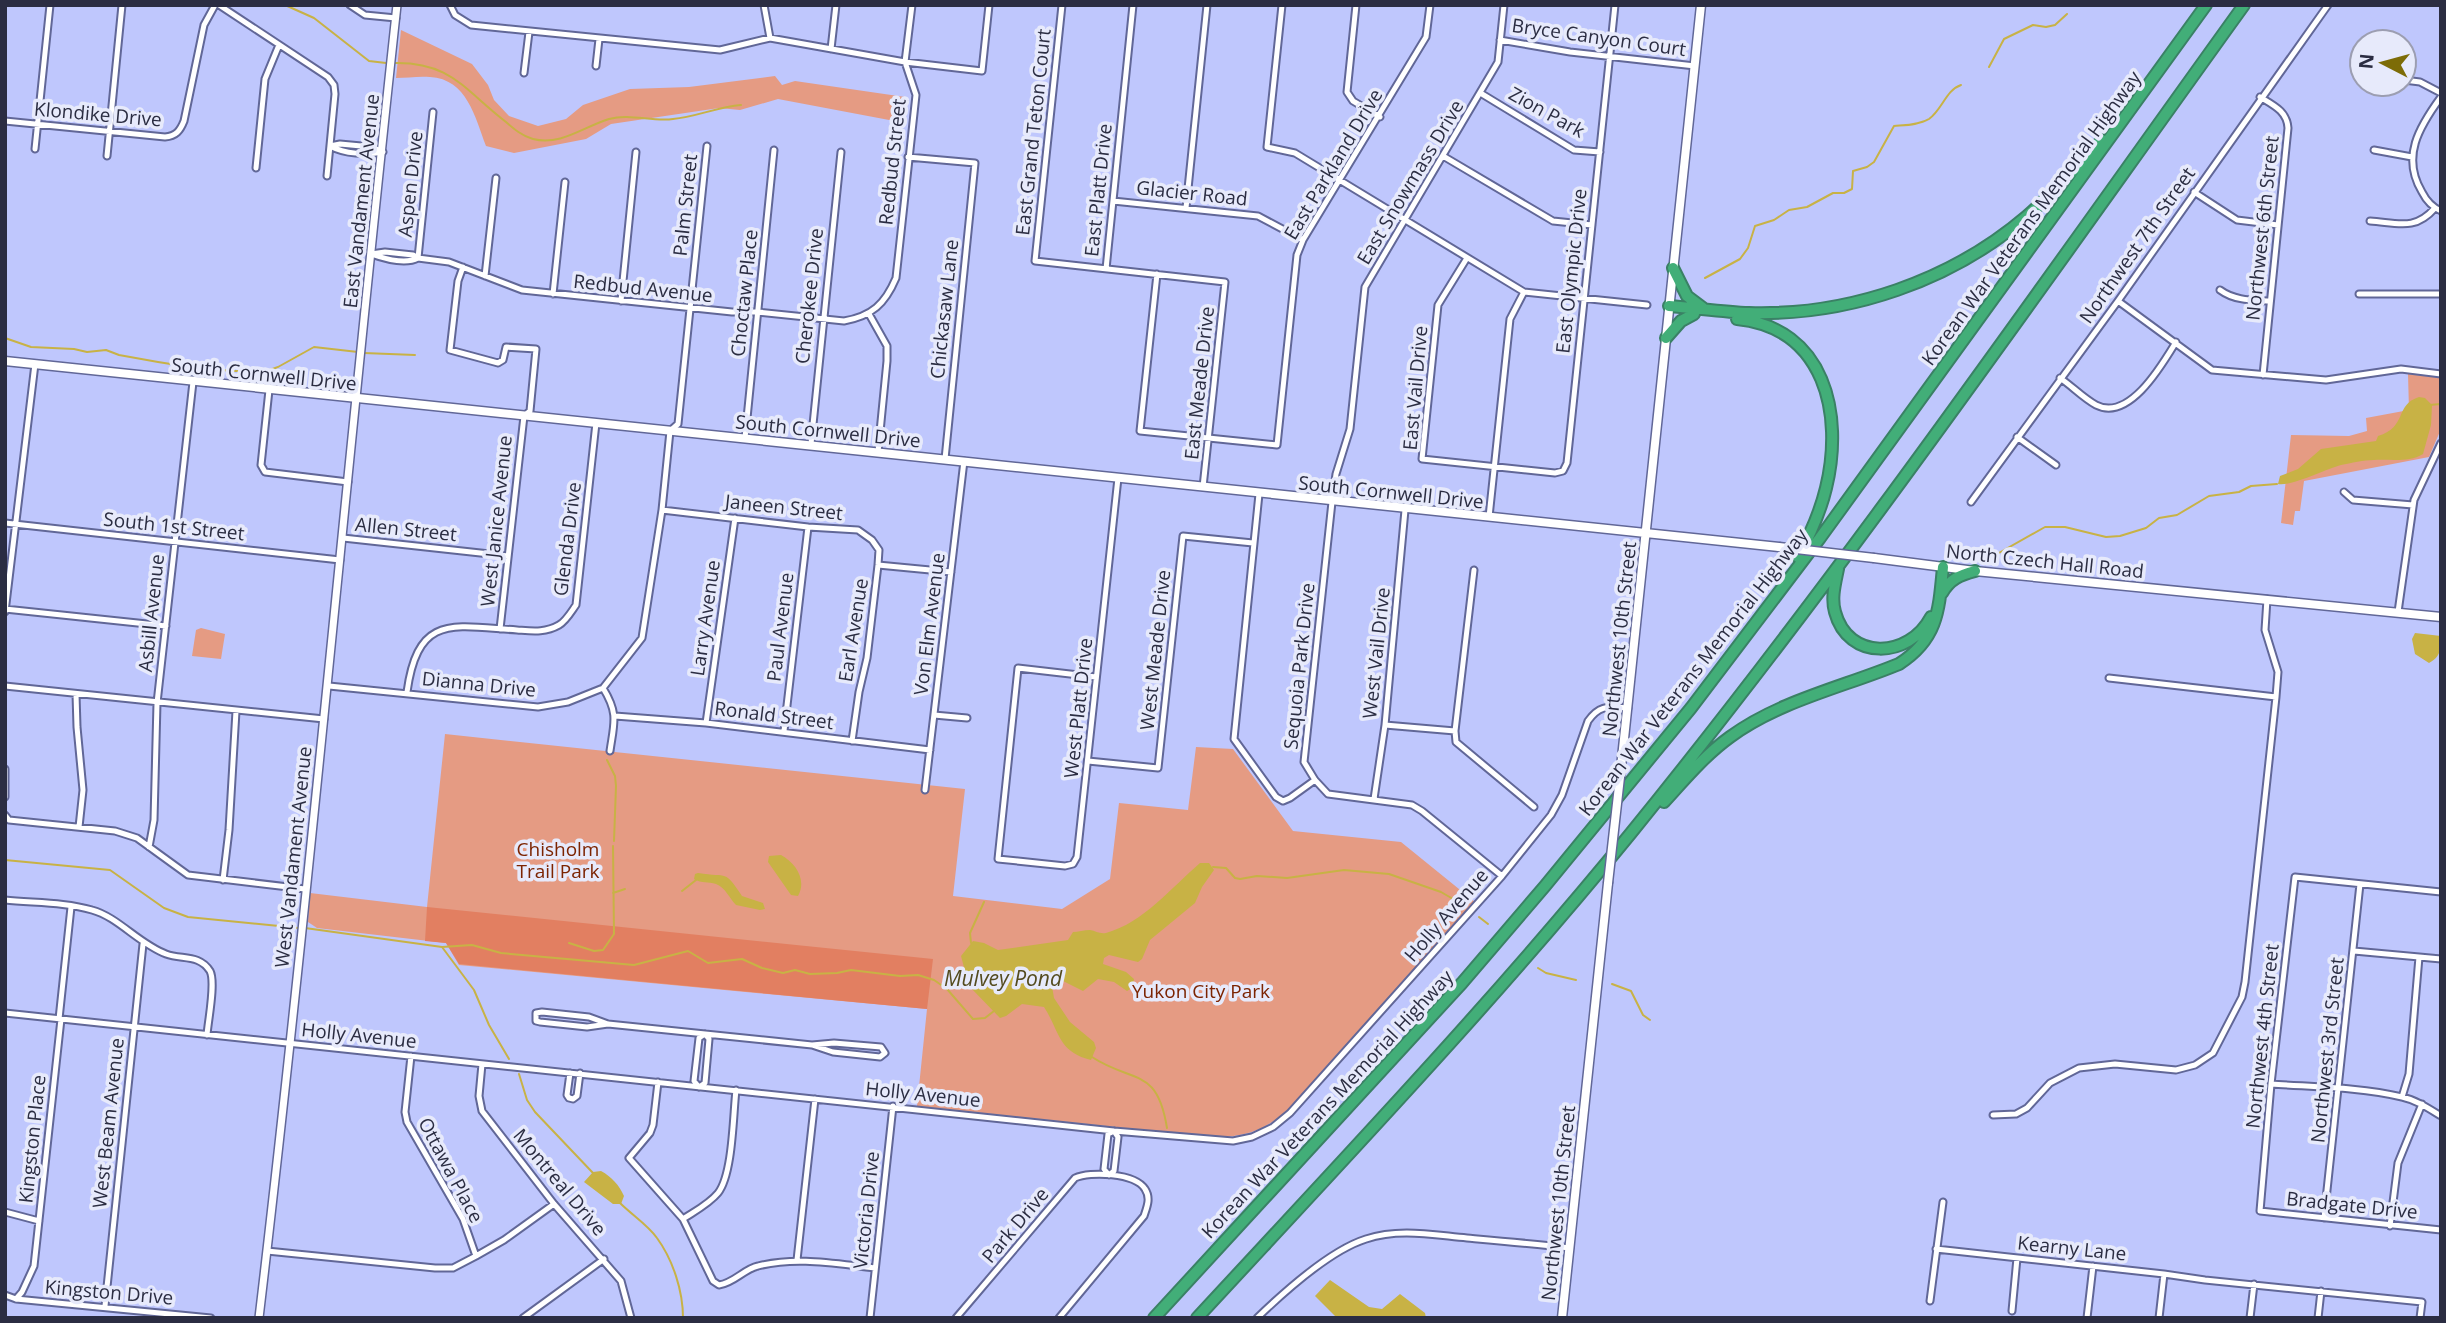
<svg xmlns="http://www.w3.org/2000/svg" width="2446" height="1323" font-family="'Open Sans',sans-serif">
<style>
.green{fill:#e59b83}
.forest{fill:#e27f61}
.water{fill:#c8b245}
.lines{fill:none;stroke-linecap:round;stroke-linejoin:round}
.stream{stroke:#c8b245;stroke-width:2}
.minor-casing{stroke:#616797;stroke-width:9}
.tertiary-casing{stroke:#616797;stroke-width:10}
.secondary-casing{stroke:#616797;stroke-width:11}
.motorway-casing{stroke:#3a8165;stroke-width:14}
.minor{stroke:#fff;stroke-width:5}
.tertiary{stroke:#fff;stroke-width:7}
.secondary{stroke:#fff;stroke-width:8}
.motorway{stroke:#42ae78;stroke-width:10}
.secondary-bridge-casing{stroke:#616797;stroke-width:11;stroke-linecap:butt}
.secondary-bridge{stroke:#fff;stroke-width:8}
.labels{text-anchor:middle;stroke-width:7;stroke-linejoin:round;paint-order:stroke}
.street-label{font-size:19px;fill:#2b2d42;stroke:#e7eafb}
.park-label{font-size:19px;fill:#7c2402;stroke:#e7eafb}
.water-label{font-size:21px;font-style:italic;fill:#544b1f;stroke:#e7eafb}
</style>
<rect width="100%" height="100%" fill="#bfc7fd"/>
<!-- green -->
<path class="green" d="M 401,30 L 472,64 L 488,85 L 494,100 L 509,116 L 538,126 L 566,119 L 583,105 L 630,89 L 689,87 L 775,76 L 782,85 L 795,81 L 905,97 L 907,101 L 905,123 L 778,99 L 740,110 L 719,108 L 611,124 L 586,139 L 514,153 L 486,146 C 475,117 467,79 430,77 C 418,76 407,78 396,78 Z
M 2408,374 L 2441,378 L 2441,429 L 2429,457 L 2304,481 L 2300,511 L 2295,511 L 2293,525 L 2281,523 L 2291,435 L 2349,436 L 2367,431 L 2366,418 L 2409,410 Z
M 201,628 L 225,634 L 221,659 L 192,656 L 196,630 Z
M 445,734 L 965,789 L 953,896 L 1062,909 L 1110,879 L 1119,803 L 1188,810 L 1196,747 L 1233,749 L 1293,831 L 1401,842 L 1475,902 L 1294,1104 C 1267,1130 1247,1138 1210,1137 L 917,1106 L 927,1009 L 459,965 L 446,943 L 317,928 L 308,922 L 310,893 L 427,907 Z"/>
<!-- forest -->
<path class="forest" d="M 427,907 L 933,959 L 927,1009 L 459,964 L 446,943 L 425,941 Z"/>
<!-- water -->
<path class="water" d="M 2419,397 L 2425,398 L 2432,405 L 2431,425 L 2423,454 C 2408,463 2391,459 2374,460 C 2364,460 2351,463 2341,465 C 2326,469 2290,487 2278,484 L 2280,476 L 2298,469 L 2321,449 L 2376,441 L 2378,436 C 2408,427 2394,405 2419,397 Z
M 2415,633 L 2441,636 C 2441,648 2441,657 2429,663 L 2415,654 L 2412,639 Z
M 781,855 C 796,863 807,880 798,896 L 791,895 L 768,862 L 769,856 Z
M 1200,863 L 1209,863 L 1214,870 L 1202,887 L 1195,903 L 1150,940 L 1142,959 L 1138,962 L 1109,955 L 1104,958 L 1103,964 L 1126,972 L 1134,979 L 1132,988 L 1127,991 L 1114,982 L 1098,979 L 1083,991 L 1059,979 L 1052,986 L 1054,998 L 1070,1022 L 1094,1042 L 1096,1048 L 1091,1060 C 1058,1052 1060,1032 1044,1007 L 1022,1004 L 1006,1016 L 1000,1018 L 969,986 L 961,956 L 973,941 L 984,943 L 998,950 L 1068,940 L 1073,932 C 1078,932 1084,930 1090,930 C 1096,931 1099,934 1106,933 C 1143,923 1172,887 1200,863 Z
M 698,873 C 729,878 724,869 742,896 L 763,903 L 765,909 L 760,910 L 736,905 C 729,898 726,888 716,884 C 708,881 702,884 694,879 L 695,874 Z
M 601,1171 C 612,1177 619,1185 624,1196 L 621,1204 L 613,1204 L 584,1182 L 593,1172 Z
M 1330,1280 L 1369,1307 L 1382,1309 L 1400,1294 L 1425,1313 L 1426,1318 L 1337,1318 L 1315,1296 Z"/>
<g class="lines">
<!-- stream -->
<path class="stream" d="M 285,5 L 314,18 L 369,61 L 386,63
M 392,63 C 451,61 464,90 506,122 C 514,129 522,136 533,139 C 561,146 583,127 609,119 C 630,113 652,122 673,119 C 696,117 717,107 741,105
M 1989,67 L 2004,39 L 2033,25 L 2046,27 L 2055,25 L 2067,14
M 1705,278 L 1740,259 L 1748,248 L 1755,226 L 1774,220 L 1789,210 L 1807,207 L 1833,193 L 1844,193 L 1852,189 L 1853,171 L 1867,167 L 1874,162 L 1894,126 C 1905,125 1919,125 1929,119 C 1942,110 1946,90 1961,85
M 5,338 L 31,347 L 74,349 L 87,352 L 106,350 L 119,355 L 158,362 L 177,365 L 201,364 L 228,371 L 267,371 L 278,367 L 314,347 L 358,352
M 364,353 L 415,355
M 2429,405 L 2441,404
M 1983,562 L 2045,527 L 2065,527 L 2106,537 L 2120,536 L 2146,528 L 2159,518 L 2177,515 L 2209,496 L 2239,492 L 2251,486 L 2277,484
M 607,760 L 615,776 L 616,786 L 614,841
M 5,860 L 110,870 L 164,908 L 188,917 L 299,928
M 1213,867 L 1226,868 L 1235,878 L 1240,879 L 1257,876 L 1287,878 L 1344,870 L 1389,874 L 1441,892 L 1465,906
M 682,891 L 696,880
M 613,893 L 625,889
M 1479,917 L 1488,924
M 305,928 L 442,947 L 472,945 L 501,953 L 634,965 L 688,951 L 708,963 L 742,959 L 762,968 L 783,973 L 795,970 L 810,974 L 837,973 L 851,970 L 900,976 L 918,975 L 934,980 L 947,989 L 973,1019 L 985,1018 L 994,1011
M 569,943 L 594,951 L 603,950 L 614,934 L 613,846
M 971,943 L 970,933 L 984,902
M 442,947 L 474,990 L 489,1025 L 509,1059
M 1538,968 L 1546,973 L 1576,980
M 1612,984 L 1631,991 L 1643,1015 L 1650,1020
M 1092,1057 C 1133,1084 1157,1066 1167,1128
M 519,1074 L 527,1100 L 535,1112 L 593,1173
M 620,1203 C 632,1215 648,1225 657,1238 C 673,1260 683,1291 683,1318"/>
<!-- minor casing -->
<g class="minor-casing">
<path id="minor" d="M 219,5 L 328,77 L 334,85 L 335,94 L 327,176
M 350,5 L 365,15 L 396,18
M 450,5 L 455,15 L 471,25 L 720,50 L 770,38 L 905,62 L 982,71 L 989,5
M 764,5 L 770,38
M 1062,5 L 1035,261 L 1225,282 L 1203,487
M 1282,5 L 1267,147 L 1295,153 L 1524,292 L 1647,305
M 1356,5 L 1347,92 L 1353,101 L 1380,117
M 1500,40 L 1570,52 L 1695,66
M 831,49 L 836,5
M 596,66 L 599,39
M 524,73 L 529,32
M 2404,80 L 2420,82 L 2441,93
M 1482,94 L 1574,150 L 1600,152
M 2260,97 C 2273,105 2287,111 2288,128 L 2263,375
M 2441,97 C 2419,127 2401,157 2422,192 C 2426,200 2432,207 2441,211
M 433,112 L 418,258 L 449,262 L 522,290 L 732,312 L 758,312 L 844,321 C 872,316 885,304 896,278 L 916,95 L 905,62 L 912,5
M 5,121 L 165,137 C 176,136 180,131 184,121 L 204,25 L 215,5
M 340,144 L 372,147 L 383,152 C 366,155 345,154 330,146 Z
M 35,149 L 50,5
M 2374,150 L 2412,157
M 107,156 L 122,5
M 1443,156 L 1553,221 L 1592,225
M 908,157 L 975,163 L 945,459
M 256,168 L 265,79 L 279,45
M 2194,192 L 2237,220 L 2278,225
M 1113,201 L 1258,216 L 1303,240
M 1186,208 L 1207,5
M 2370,221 C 2398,223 2415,231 2435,208
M 385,252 L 413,255 L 418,258 C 405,265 385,259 371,254 Z
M 1467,258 L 1438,305 L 1422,459 L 1555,473 L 1563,471 L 1567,463 L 1615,5
M 463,267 L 458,281 L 450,350 L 498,363 L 503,360 L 506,347 L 536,349 L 530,411 L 524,416 L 500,629
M 1106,269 L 1133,5
M 1157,274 L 1140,431 L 1277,445 L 1297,255 L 1303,240 L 1426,37 L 1430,5
M 485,276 L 496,178
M 2220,290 C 2235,301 2253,300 2270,301
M 553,294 L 565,182
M 2359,294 L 2441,294
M 621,301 L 636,152
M 2118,301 L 2212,370 L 2326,380 L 2401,369 L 2441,374
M 869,314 L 887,346 L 887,361 L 878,452
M 2060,378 C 2072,386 2083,398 2096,405 C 2129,422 2162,365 2176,342
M 269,390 L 261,465 L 265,472 L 348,482
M 2017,437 L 2056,465
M 745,438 L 774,150
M 811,444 L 841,152
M 2344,492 L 2353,500 L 2413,505
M 1259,494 L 1234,739 L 1276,797 L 1283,801 L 1290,798 L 1315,780
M 1971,502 L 2118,301 L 2328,5
M 662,510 L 808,527 L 858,530 L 872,540 L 879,550 L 878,565 L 867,658 L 859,692 L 852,741
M 1489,517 L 1510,319 L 1524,292
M 5,523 L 340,560
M 343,538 L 508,556
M 878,565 L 951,572
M 1474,570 L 1455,731 L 1456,742 L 1534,807
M 5,609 L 166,626
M 5,612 L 35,364
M 2398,612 L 2414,500 L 2441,443
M 1096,677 L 1018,668 L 998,859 L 1065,866 L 1073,864 L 1077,857 L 1118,478
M 2109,678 L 2276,697
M 5,686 L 324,719
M 329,686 L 538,707 L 568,702 L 603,688 L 642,638 L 662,510 L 670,431 L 678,424 L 707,146
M 603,688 C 619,714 614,723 610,751
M 407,692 C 418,613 453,626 517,630 C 532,631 545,633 559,625 C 566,621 571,612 576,605 L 596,423
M 76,694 L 77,727 L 83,790 L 79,827
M 934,715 L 967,718
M 615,716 L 706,723 L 930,750
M 706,723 L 735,518
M 1385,725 L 1455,731
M 784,731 L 808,527
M 1088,761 L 1158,768 L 1183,536 L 1253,543
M 5,769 L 5,797
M 925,790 L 964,461
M 1374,799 L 1385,725 L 1405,510
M 5,815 L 9,820 L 115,831 L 137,838 L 188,875 L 305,889
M 149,847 L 154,820 L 157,703 L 193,382
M 1502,876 L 1422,811 L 1412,805 L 1328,794 L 1315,780 L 1304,762 L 1332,502 L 1336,474 L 1350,429 L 1365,287 L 1498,62 L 1504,5
M 223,880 L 229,830 L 236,711
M 2441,892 L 2295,877 L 2271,1084 L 2260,1211 L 2441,1230
M 5,900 C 33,903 65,902 92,910 C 118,917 139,944 166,954 C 182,960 199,954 210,971 C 216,982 208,1021 207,1035
M 2354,951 L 2441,959
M 5,1013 L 1114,1131 L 1233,1141 L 1252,1137 L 1273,1127 L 1290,1113 L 1502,876 L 1551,815 L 1562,795 L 1588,721 C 1600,704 1609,707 1628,708
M 59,1019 L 71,907
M 608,1024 L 587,1027 L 540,1022 L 536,1021 L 536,1013 L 542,1012 L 589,1017 L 608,1024 L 812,1045 L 833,1052 L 880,1057 L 885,1053 L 881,1047 L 834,1043 L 812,1045
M 705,1034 L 709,1039 L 705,1083 L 699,1087 L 694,1081 L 699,1038 Z
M 411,1056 L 405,1112 L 407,1122 L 463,1219 L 476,1256
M 482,1064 L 479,1096 L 482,1111 L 554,1204 L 621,1281 L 631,1318
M 570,1073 L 567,1095 L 569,1098 L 573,1099 L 577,1096 L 580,1073
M 658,1082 L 653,1125 L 650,1133 L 629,1158 L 683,1219 L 713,1281 L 719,1285 C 734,1283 744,1269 758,1266 C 797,1256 836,1264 875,1268
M 2271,1084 C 2314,1087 2360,1087 2402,1097 C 2416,1100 2428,1108 2441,1116
M 2402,1097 L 2409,1074 L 2419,957
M 1993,1115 L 2016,1114 L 2027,1108 L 2050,1083 L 2079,1068 L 2115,1064 L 2176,1070 L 2195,1065 L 2213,1053 L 2242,997 L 2245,982 L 2276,697 L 2278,672 L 2265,630 L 2267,599
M 1114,1131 L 1118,1137 L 1114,1171 L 1109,1175 L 1104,1169 L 1108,1134 Z
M 5,1212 L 39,1221
M 2324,1218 L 2360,884
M 683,1219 C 695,1211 709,1204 718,1193 C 733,1174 733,1115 736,1090
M 2390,1226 L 2398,1163 L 2422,1104
M 1936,1249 L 2164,1274 L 2205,1280 L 2422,1302 L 2420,1318
M 267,1251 L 435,1268 L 453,1268 L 476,1256 L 504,1240 L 554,1204
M 797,1260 L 815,1099
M 5,1295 L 16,1299 L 211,1318
M 16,1299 L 22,1292 L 34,1266 L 61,1019
M 1930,1301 L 1943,1202
M 105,1306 L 143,944
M 2012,1311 L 2017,1258
M 523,1318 L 604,1259
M 870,1318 L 893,1106
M 956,1318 L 1075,1178 C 1090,1171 1135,1173 1145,1189 C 1151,1198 1147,1207 1144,1216 L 1059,1318
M 1257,1318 C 1284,1292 1331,1250 1366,1239 C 1399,1228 1433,1235 1467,1238 C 1501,1241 1536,1244 1570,1248
M 2087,1318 L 2093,1266
M 2159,1318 L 2164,1274
M 2250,1318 L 2254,1284
M 2318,1318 L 2321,1291"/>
</g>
<!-- tertiary casing -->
<g class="tertiary-casing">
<path id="tertiary" d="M 259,1318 C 311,881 349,442 397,5"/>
</g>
<!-- secondary casing -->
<g class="secondary-casing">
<path id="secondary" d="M 5,361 L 1779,547
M 1874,558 L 1975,571 L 2441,617
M 1620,777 L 1701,5
M 1562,1318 L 1608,883"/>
</g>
<!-- motorway casing -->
<g class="motorway-casing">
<path id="motorway" d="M 1673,268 L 1687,296 L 1703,308
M 1669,306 C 1696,308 1723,312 1749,313 C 1849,316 1951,281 2027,216 C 2054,193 2077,166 2102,140
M 1737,319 C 1825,328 1844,414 1826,488 C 1820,513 1810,535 1798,557
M 1666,338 L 1681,321 L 1694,314
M 1838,569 C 1835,584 1831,598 1835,612 C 1848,661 1909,659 1931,617
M 1942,593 C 1950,579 1960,575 1975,571
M 1664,802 C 1685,779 1705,755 1730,737 C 1779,701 1843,687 1899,664 C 1938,639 1939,610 1943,567
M 1154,1318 L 1462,983 L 1545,886 L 1691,708 L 1820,538 L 2206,5
M 1197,1318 C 1344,1159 1494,1001 1631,833 C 1847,567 2043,284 2244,5"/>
</g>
<!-- minor -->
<use href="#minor" class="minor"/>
<!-- tertiary -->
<use href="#tertiary" class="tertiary"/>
<!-- secondary -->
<use href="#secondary" class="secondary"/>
<!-- motorway -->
<use href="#motorway" class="motorway"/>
<!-- secondary-bridge casing -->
<g class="secondary-bridge-casing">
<path id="secondary-bridge" d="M 1779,547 L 1874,558
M 1608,883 L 1620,777"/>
</g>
<!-- secondary-bridge -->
<use href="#secondary-bridge" class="secondary-bridge"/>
</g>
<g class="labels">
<!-- street labels -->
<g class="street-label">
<text transform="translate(1599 37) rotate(8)" y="7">Bryce Canyon Court</text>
<text transform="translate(1547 112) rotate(29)" y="7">Zion Park</text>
<text transform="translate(98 114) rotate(5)" y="7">Klondike Drive</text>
<text transform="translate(1033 132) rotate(-84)" y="7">East Grand Teton Court</text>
<text transform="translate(892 162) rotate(-84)" y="7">Redbud Street</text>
<text transform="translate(1333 164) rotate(-59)" y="7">East Parkland Drive</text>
<text transform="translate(1410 182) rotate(-59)" y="7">East Snowmass Drive</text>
<text transform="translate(410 184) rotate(-84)" y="7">Aspen Drive</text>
<text transform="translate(1098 190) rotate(-84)" y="7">East Platt Drive</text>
<text transform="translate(1192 193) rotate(6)" y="7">Glacier Road</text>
<text transform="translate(361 201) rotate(-84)" y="7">East Vandament Avenue</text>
<text transform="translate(685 205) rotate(-84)" y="7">Palm Street</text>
<text transform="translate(2031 218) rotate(-54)" y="7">Korean War Veterans Memorial Highway</text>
<text transform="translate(2262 228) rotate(-84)" y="7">Northwest 6th Street</text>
<text transform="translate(2137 245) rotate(-55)" y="7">Northwest 7th Street</text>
<text transform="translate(1571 271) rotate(-84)" y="7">East Olympic Drive</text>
<text transform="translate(643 288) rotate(6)" y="7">Redbud Avenue</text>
<text transform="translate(744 293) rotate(-84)" y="7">Choctaw Place</text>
<text transform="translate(809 296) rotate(-84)" y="7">Cherokee Drive</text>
<text transform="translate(944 309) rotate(-84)" y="7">Chickasaw Lane</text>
<text transform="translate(264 374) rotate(6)" y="7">South Cornwell Drive</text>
<text transform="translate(1199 383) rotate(-84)" y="7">East Meade Drive</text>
<text transform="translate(1415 388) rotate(-85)" y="7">East Vail Drive</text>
<text transform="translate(828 431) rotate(6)" y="7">South Cornwell Drive</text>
<text transform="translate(1391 492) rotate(6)" y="7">South Cornwell Drive</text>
<text transform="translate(784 507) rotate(6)" y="7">Janeen Street</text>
<text transform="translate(496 521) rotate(-84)" y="7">West Janice Avenue</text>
<text transform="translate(174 526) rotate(6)" y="7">South 1st Street</text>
<text transform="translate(406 529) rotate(6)" y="7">Allen Street</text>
<text transform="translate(567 539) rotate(-83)" y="7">Glenda Drive</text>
<text transform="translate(2045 561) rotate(6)" y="7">North Czech Hall Road</text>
<text transform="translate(151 613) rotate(-84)" y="7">Asbill Avenue</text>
<text transform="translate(705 618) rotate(-82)" y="7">Larry Avenue</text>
<text transform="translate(929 624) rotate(-83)" y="7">Von Elm Avenue</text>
<text transform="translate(780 627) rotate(-83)" y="7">Paul Avenue</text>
<text transform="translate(853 630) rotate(-81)" y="7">Earl Avenue</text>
<text transform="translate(1619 639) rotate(-84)" y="7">Northwest 10th Street</text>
<text transform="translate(1155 650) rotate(-84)" y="7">West Meade Drive</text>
<text transform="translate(1376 653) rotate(-84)" y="7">West Vail Drive</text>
<text transform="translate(1299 666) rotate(-84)" y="7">Sequoia Park Drive</text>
<text transform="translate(1693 672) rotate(-52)" y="7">Korean War Veterans Memorial Highway</text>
<text transform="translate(479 684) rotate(6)" y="7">Dianna Drive</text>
<text transform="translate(1078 708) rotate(-84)" y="7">West Platt Drive</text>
<text transform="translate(774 715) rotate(7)" y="7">Ronald Street</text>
<text transform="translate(293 857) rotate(-84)" y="7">West Vandament Avenue</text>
<text transform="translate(1446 915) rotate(-49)" y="7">Holly Avenue</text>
<text transform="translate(359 1035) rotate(6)" y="7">Holly Avenue</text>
<text transform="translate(2262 1036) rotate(-84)" y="7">Northwest 4th Street</text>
<text transform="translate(2327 1050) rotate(-84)" y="7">Northwest 3rd Street</text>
<text transform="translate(923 1094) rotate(6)" y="7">Holly Avenue</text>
<text transform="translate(1327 1104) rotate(-47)" y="7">Korean War Veterans Memorial Highway</text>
<text transform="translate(108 1123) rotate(-84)" y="7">West Beam Avenue</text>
<text transform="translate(32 1139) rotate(-84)" y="7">Kingston Place</text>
<text transform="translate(451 1170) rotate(62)" y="7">Ottawa Place</text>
<text transform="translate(560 1182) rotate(50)" y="7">Montreal Drive</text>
<text transform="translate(1558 1203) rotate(-84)" y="7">Northwest 10th Street</text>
<text transform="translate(2352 1205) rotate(6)" y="7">Bradgate Drive</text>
<text transform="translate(866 1210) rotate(-84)" y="7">Victoria Drive</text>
<text transform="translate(1015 1225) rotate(-50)" y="7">Park Drive</text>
<text transform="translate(2072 1248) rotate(6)" y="7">Kearny Lane</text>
<text transform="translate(109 1292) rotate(5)" y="7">Kingston Drive</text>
</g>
<!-- park labels -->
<g class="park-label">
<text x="558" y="856">Chisholm<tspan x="558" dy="22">Trail Park</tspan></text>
<text x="1201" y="998">Yukon City Park</text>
</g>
<!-- water labels -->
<g class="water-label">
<text x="1003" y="986">Mulvey Pond</text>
</g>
</g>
<!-- border -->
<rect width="2446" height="1323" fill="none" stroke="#2b2d42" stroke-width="14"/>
<!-- north arrow -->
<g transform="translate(2383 63) rotate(276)"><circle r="33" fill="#e7eafb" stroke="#9c9eb1" stroke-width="2"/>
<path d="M0-5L12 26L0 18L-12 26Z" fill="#7d6c07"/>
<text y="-10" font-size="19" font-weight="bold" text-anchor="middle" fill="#2b2d42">N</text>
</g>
</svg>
